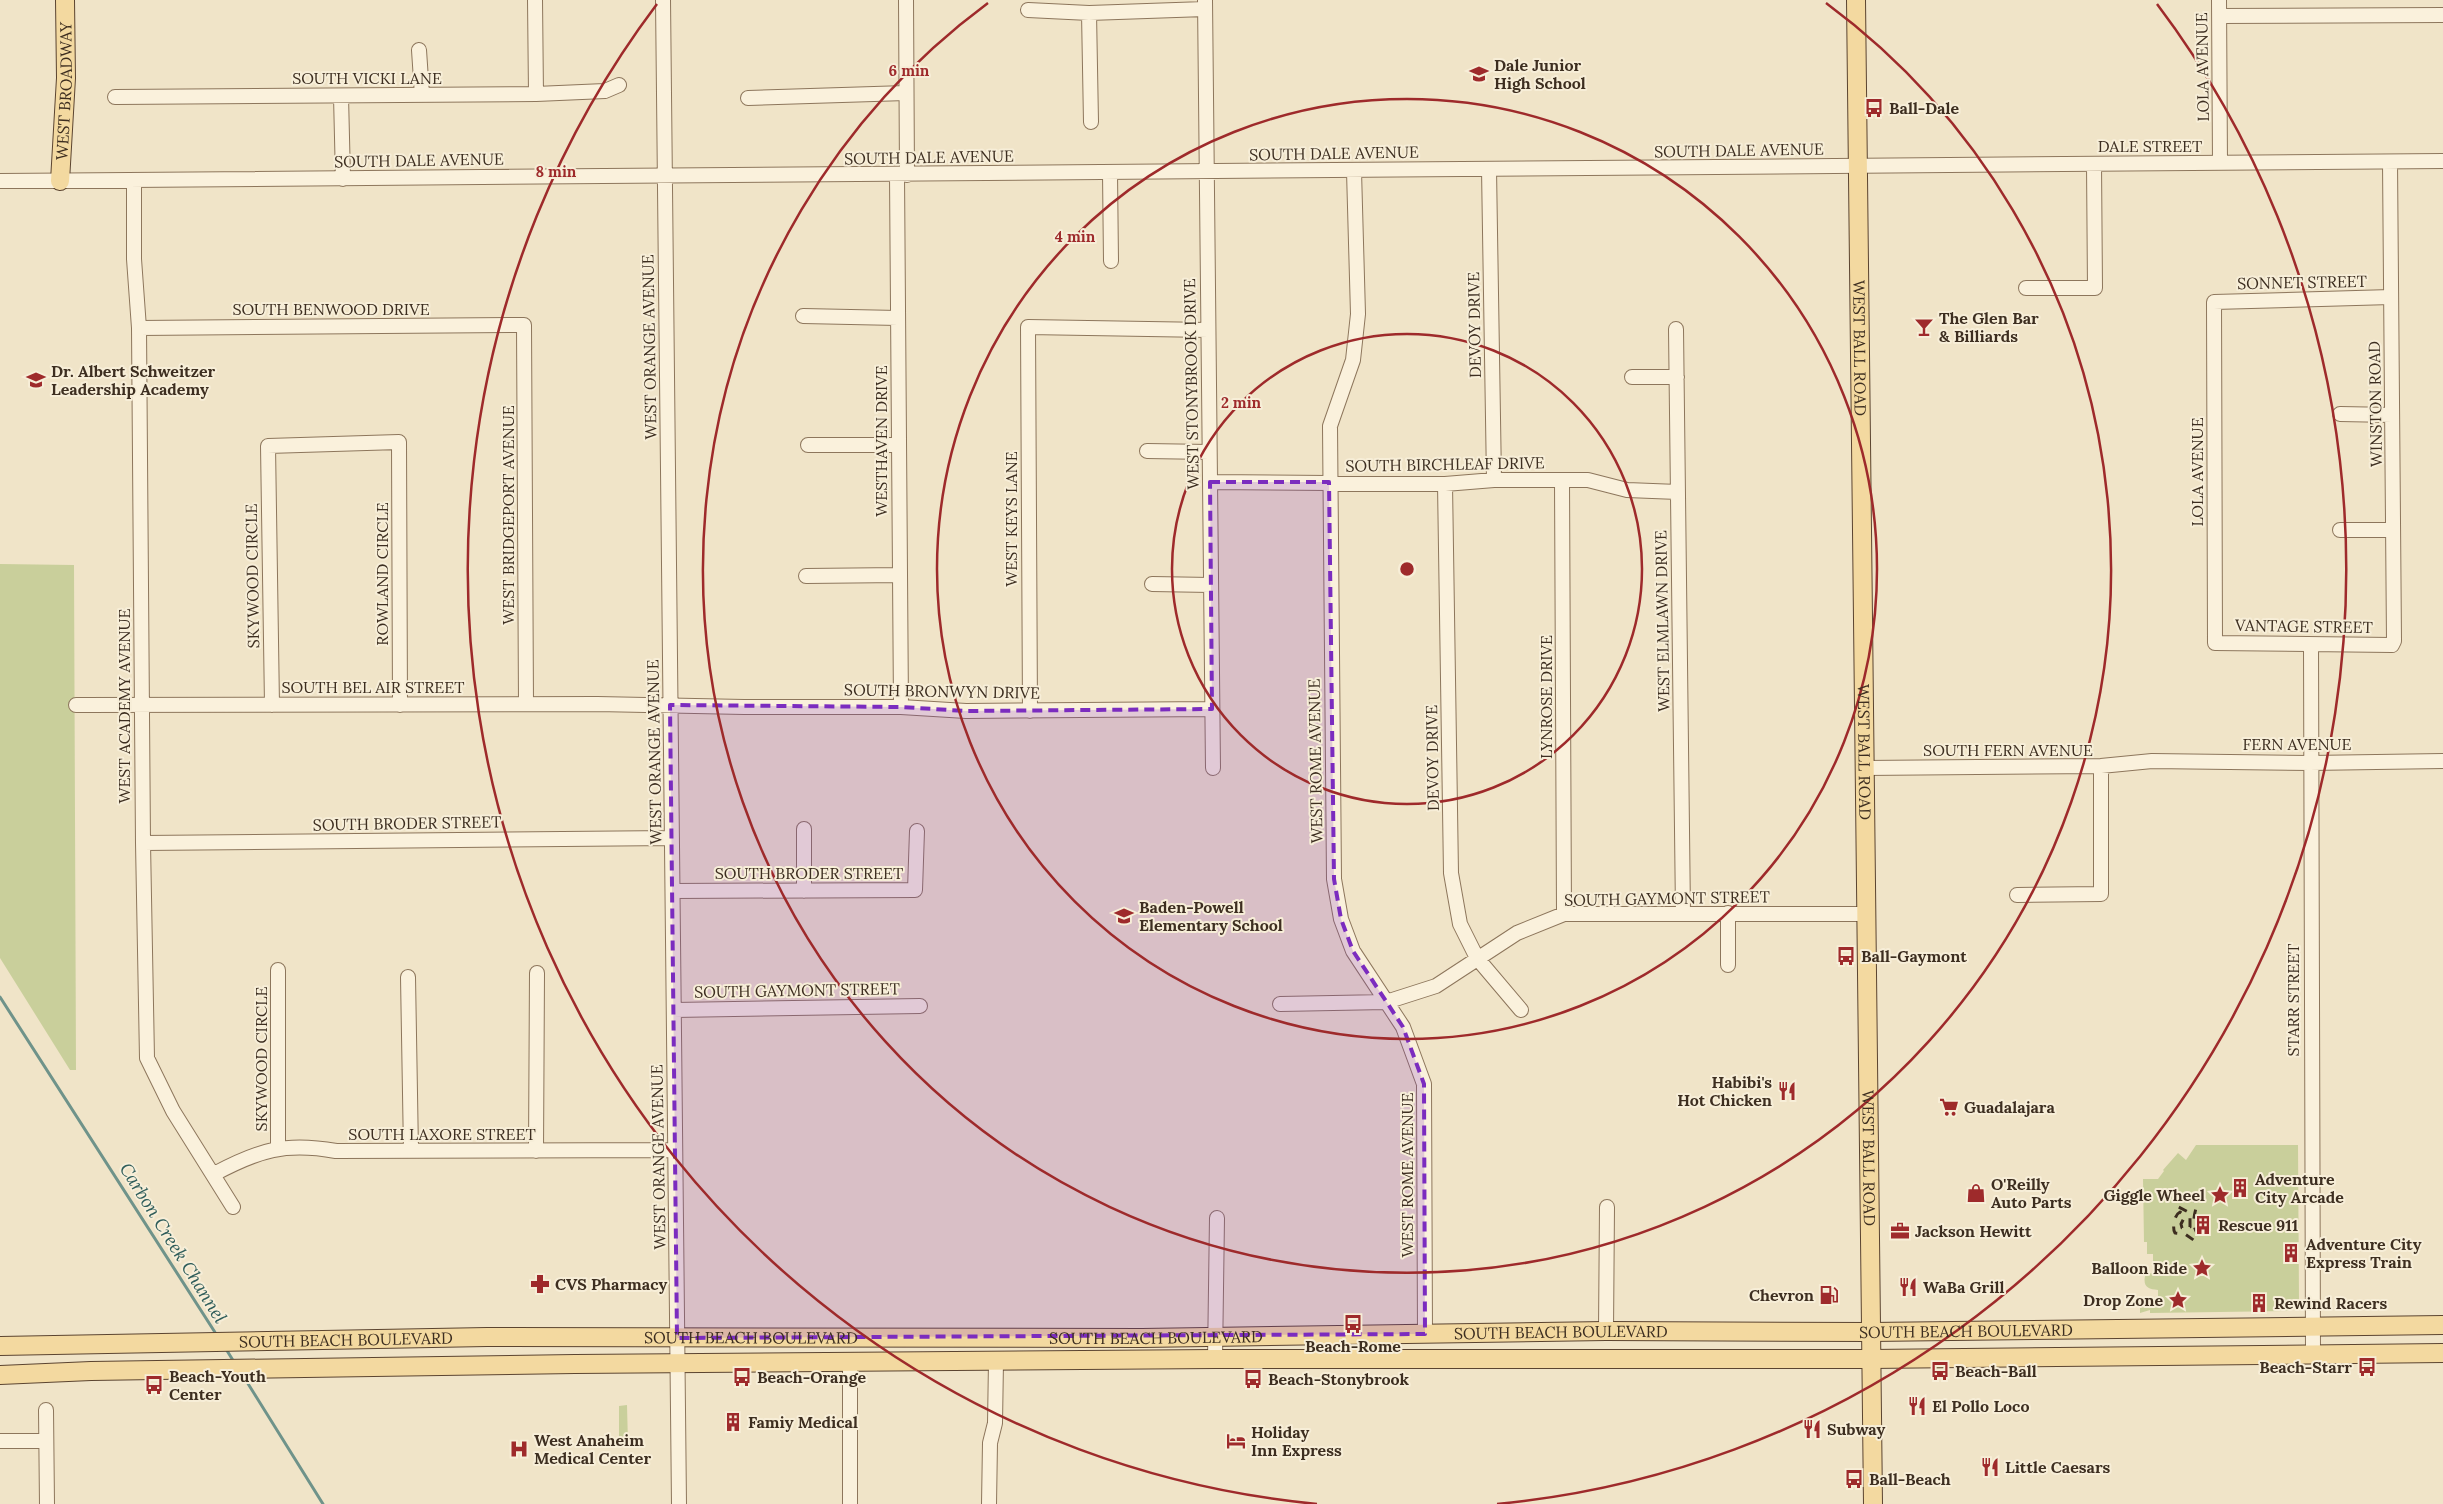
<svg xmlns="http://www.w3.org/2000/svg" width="2443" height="1504" font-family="Lora,serif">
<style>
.green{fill:#c9cf9b}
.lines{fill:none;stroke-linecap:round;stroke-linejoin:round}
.stream{stroke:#6f938a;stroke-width:3}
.minor-casing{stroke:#8d765c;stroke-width:16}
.major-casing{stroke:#5b4430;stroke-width:20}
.minor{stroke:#faf1dc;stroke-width:14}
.major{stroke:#f3d9a0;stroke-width:18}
.rail{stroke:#3d2e20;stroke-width:3;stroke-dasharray:9 9;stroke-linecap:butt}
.marked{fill:#7b2cbf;fill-opacity:0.2;stroke:#7b2cbf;stroke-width:4;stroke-dasharray:10 6;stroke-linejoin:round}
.ring{fill:none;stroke:#9e2a2b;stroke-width:2.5}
.labels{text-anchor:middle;stroke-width:4;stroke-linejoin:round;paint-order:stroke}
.poi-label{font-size:16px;font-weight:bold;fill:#3d2e20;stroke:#f7eed8;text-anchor:start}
.street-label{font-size:16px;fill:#3d2e20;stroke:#f7eed8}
.water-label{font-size:18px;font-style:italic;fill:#2f5d5a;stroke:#f7eed8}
.centre{fill:#9e2a2b;stroke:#f7eed8;stroke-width:2.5}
.ring-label{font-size:15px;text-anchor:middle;font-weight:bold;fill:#9e2a2b;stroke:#f7eed8;stroke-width:4;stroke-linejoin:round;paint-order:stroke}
</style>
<rect width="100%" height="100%" fill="#f0e4c8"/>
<!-- green -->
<path class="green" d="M 0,564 L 74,565 L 76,1070 L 70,1070 L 0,958 Z
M 2196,1145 L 2298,1145 L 2299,1301 L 2289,1311 L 2150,1313 L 2150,1310 L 2140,1313 L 2140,1308 L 2149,1302 L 2158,1302 L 2158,1290 C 2148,1289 2143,1287 2145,1276 L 2153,1272 L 2153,1254 L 2147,1254 L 2147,1242 L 2144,1242 L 2143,1179 L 2158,1179 L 2164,1171 L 2163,1170 L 2178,1153 L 2186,1160 Z
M 627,1405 L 628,1444 L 620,1444 L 619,1442 L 605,1444 L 609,1440 L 619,1440 L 619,1406 Z"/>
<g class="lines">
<!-- stream -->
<path class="stream" d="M 0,997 L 218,1337
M 226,1349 L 234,1362
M 242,1374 L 323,1504"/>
<!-- minor casing -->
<g class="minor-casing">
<path id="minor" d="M 535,0 L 536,94
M 663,0 L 679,1504
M 906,0 L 907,175
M 1205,0 L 1213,768
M 2219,0 L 2220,163
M 1028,10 L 1089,13 L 1205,9
M 1089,13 L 1091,122
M 2219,16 L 2443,15
M 419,50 L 422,95
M 341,96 L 343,179
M 115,97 L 536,94 L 605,91 L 619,85
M 748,98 L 906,93
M 2390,162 L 2394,641 L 2392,645 L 2215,643 L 2214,302 L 2391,297
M 1489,169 L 1494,480
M 1354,171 L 1358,314 L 1353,360 L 1330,426 L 1334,879 L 1341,919 L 1353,951 L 1403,1027 L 1424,1084 L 1425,1334
M 1110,173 L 1111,261
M 897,175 L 901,707
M 0,181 L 2443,161
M 134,181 L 134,259 L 139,328 L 143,843 L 147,1058 L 173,1111 L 233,1207
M 2026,288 L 2095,288 L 2094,164
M 803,316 L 898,318
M 139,328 L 524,325 L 526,704
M 1676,329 L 1683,913
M 1632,377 L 1677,377
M 2340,414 L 2392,415
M 808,445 L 899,445
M 1147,451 L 1209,452
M 1562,480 L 1564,914
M 1210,482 L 1445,484 L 1494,480 L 1588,480 L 1627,490 L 1678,492
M 1445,484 L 1451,873 L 1460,924 L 1477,958 L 1521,1010
M 2340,530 L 2393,530
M 806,576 L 900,575
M 1152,584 L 1211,585
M 2311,645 L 2313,1354
M 76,705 L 597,704 L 744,707 L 901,707 L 966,711 L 1212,709
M 272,705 L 268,446 L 399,442 L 400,705
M 1030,711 L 1028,327 L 1208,330
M 1864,768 L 2101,766 L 2152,761 L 2310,763 L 2443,761
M 143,843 L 672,838
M 673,891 L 915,890 L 917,831
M 804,891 L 804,829
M 2017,895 L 2101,894 L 2101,766
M 1728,913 L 1728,965
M 408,977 L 411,1151
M 1280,1004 L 1386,1002 L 1436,986 L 1517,933 L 1564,914 L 1866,914
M 674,1010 L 920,1006
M 278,1149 L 278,970
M 536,1151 L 537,973
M 214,1174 C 259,1150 285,1142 336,1151 L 675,1150
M 1606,1331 L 1607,1207
M 1215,1359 L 1217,1218
M 850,1364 L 850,1504
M 46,1410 L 47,1504
M 0,1441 L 46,1441
M 989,1504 L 990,1443 L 995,1423 L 996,1362"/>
</g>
<!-- major casing -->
<g class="major-casing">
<g id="major">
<path id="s1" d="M 1856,0 L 1873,1504"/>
<path id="s2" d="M 60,181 L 66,78 L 65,0"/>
<path id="s3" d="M 0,1346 L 487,1337 L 1142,1338 L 1606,1331 L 1871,1332 L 2443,1325"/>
<path d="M 0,1375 L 91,1371 L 575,1364 L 1215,1359 L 1871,1359 L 2443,1353"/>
</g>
</g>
<!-- minor -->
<use href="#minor" class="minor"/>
<!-- major -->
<use href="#major" class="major"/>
<!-- rail -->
<path class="rail" d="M 2180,1197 L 2175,1198 L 2173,1204 L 2190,1213 L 2190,1227 L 2186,1230 L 2182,1228 L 2181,1224 L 2185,1216 L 2180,1212 C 2174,1215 2172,1228 2175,1233 L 2185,1234 L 2195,1241 L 2199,1235 C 2191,1228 2194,1214 2197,1205 L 2193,1199 L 2189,1197"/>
</g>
<!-- marked area -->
<path class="marked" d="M 1210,482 L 1329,482 L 1334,879 L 1341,919 L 1353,951 L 1403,1027 L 1424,1084 L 1425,1334 L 677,1338 L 670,705 L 901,707 L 966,711 L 1212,709 Z"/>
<!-- distance rings -->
<g class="ring">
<circle cx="1407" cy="569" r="235"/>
<circle cx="1407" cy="569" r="470"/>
<path d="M1826 3A704 704 0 1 1 988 3"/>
<path d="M1317 1504A939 939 0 0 1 657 4M2157 4A939 939 0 0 1 1497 1504"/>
</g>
<!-- icons -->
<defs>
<g id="school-bare" transform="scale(1.5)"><path d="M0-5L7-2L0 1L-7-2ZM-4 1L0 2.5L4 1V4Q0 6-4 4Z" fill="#9e2a2b" stroke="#f7eed8" stroke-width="2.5" paint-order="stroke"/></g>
<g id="bus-bare" transform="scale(1.5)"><path d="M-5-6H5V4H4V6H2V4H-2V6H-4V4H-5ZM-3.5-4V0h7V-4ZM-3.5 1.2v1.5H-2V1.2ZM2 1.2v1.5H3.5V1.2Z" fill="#9e2a2b" stroke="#f7eed8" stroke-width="2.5" paint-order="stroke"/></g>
<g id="bar-bare" transform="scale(1.5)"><path d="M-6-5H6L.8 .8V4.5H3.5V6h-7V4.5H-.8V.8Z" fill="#9e2a2b" stroke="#f7eed8" stroke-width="2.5" paint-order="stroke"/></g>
<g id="restaurant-bare" transform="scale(1.5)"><path d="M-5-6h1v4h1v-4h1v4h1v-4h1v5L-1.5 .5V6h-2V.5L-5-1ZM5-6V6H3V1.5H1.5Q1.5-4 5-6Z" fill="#9e2a2b" stroke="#f7eed8" stroke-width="2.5" paint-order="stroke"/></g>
<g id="supermarket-bare" transform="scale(1.5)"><path d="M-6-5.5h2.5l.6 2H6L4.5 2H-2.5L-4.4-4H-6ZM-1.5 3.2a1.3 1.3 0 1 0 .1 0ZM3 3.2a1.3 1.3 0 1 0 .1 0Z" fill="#9e2a2b" stroke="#f7eed8" stroke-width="2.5" paint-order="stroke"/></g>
<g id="building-bare" transform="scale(1.5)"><path d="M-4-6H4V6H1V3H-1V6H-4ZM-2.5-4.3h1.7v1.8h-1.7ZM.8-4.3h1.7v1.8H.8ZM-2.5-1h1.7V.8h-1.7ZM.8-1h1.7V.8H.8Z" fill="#9e2a2b" stroke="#f7eed8" stroke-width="2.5" paint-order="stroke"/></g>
<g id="shop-bare" transform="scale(1.5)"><path d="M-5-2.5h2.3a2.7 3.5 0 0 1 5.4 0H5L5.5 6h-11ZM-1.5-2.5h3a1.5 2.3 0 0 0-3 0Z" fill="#9e2a2b" stroke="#f7eed8" stroke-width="2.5" paint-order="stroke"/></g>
<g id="sight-bare" transform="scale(1.5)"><path d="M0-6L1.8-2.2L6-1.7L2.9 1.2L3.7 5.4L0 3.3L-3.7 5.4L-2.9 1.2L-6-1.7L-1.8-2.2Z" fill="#9e2a2b" stroke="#f7eed8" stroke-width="2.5" paint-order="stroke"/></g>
<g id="office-bare" transform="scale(1.5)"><path d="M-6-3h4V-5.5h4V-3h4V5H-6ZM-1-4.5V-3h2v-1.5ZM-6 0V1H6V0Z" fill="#9e2a2b" stroke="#f7eed8" stroke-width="2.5" paint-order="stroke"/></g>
<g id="pharmacy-bare" transform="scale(1.5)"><path d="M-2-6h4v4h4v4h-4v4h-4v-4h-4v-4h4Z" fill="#9e2a2b" stroke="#f7eed8" stroke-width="2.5" paint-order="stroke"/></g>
<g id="fuel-bare" transform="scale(1.5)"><path d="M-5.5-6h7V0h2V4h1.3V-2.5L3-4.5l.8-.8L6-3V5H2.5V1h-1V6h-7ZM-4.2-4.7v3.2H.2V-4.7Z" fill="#9e2a2b" stroke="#f7eed8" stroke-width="2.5" paint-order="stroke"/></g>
<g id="hotel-bare" transform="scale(1.5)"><path d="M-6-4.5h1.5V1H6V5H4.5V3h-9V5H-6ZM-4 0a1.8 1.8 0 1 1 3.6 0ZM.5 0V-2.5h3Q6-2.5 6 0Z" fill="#9e2a2b" stroke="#f7eed8" stroke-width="2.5" paint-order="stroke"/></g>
<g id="hospital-bare" transform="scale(1.5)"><path d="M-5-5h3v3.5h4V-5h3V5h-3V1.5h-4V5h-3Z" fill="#9e2a2b" stroke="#f7eed8" stroke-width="2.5" paint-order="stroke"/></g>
</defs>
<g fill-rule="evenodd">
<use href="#school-bare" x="1479" y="74"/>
<use href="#bus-bare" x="1874" y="108"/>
<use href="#bar-bare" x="1924" y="327"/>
<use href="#school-bare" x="36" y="380"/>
<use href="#school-bare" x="1124" y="916"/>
<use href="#bus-bare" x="1846" y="956"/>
<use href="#restaurant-bare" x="1787" y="1091"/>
<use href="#supermarket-bare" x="1949" y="1107"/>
<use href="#building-bare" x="2240" y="1188"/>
<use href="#shop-bare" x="1976" y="1193"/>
<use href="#sight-bare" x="2220" y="1195"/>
<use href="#building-bare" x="2203" y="1225"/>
<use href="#office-bare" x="1900" y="1231"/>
<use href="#building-bare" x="2291" y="1253"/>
<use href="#sight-bare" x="2202" y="1268"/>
<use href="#pharmacy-bare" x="540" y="1284"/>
<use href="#restaurant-bare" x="1908" y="1287"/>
<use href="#fuel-bare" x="1829" y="1295"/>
<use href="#sight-bare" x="2178" y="1300"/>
<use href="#building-bare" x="2259" y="1303"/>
<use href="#bus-bare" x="1353" y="1324"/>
<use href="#bus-bare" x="2367" y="1367"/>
<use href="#bus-bare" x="1940" y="1371"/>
<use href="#bus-bare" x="742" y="1377"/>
<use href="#bus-bare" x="1253" y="1379"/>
<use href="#bus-bare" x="154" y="1385"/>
<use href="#restaurant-bare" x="1917" y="1406"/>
<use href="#building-bare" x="733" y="1422"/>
<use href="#restaurant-bare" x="1812" y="1429"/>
<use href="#hotel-bare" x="1236" y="1441"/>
<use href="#hospital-bare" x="519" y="1449"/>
<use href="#restaurant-bare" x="1990" y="1467"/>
<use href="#bus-bare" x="1854" y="1479"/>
</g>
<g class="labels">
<!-- poi labels -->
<g class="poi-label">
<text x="1494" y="71">Dale Junior<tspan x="1494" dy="18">High School</tspan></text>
<text x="1889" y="114">Ball-Dale</text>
<text x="1939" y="324">The Glen Bar<tspan x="1939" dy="18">&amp; Billiards</tspan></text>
<text x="51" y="377">Dr. Albert Schweitzer<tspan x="51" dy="18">Leadership Academy</tspan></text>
<text x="1139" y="913">Baden-Powell<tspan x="1139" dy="18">Elementary School</tspan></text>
<text x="1861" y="962">Ball-Gaymont</text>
<text x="1772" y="1088" text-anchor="end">Habibi's<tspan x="1772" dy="18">Hot Chicken</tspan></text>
<text x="1964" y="1113">Guadalajara</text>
<text x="2255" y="1185">Adventure<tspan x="2255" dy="18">City Arcade</tspan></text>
<text x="1991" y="1190">O'Reilly<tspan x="1991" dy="18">Auto Parts</tspan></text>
<text x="2205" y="1201" text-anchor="end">Giggle Wheel</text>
<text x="2218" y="1231">Rescue 911</text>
<text x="1915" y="1237">Jackson Hewitt</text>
<text x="2306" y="1250">Adventure City<tspan x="2306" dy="18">Express Train</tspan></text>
<text x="2187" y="1274" text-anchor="end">Balloon Ride</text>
<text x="555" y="1290">CVS Pharmacy</text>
<text x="1923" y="1293">WaBa Grill</text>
<text x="1814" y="1301" text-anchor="end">Chevron</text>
<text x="2163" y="1306" text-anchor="end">Drop Zone</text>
<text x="2274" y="1309">Rewind Racers</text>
<text x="1353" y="1352" text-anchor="middle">Beach-Rome</text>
<text x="2352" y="1373" text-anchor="end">Beach-Starr</text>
<text x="1955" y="1377">Beach-Ball</text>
<text x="169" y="1382">Beach-Youth<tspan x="169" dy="18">Center</tspan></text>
<text x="757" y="1383">Beach-Orange</text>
<text x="1268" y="1385">Beach-Stonybrook</text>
<text x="1932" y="1412">El Pollo Loco</text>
<text x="748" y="1428">Famiy Medical</text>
<text x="1827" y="1435">Subway</text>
<text x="1251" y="1438">Holiday<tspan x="1251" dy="18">Inn Express</tspan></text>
<text x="534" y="1446">West Anaheim<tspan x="534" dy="18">Medical Center</tspan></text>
<text x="2005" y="1473">Little Caesars</text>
<text x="1869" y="1485">Ball-Beach</text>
</g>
<!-- street labels -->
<g class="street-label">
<text transform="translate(2202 67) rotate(-91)" y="6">LOLA AVENUE</text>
<text x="367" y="84">SOUTH VICKI LANE</text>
<text dy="6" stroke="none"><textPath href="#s2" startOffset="90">WEST BROADWAY</textPath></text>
<text x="2150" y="152">DALE STREET</text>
<text transform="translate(1739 150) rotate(-1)" y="6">SOUTH DALE AVENUE</text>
<text transform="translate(1334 153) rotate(-1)" y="6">SOUTH DALE AVENUE</text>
<text transform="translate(929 157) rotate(-1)" y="6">SOUTH DALE AVENUE</text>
<text transform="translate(419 160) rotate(-1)" y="6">SOUTH DALE AVENUE</text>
<text transform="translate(2302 282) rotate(-1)" y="6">SONNET STREET</text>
<text x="331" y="315">SOUTH BENWOOD DRIVE</text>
<text transform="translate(1474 325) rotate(-91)" y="6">DEVOY DRIVE</text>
<text transform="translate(649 347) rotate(-91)" y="6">WEST ORANGE AVENUE</text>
<text dy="6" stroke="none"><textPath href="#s1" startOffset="348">WEST BALL ROAD</textPath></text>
<text transform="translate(1191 384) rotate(-91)" y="6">WEST STONYBROOK DRIVE</text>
<text transform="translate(2375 404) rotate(-91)" y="6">WINSTON ROAD</text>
<text transform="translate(881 441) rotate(-90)" y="6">WESTHAVEN DRIVE</text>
<text transform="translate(1445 464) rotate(-1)" y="6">SOUTH BIRCHLEAF DRIVE</text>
<text transform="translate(2197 472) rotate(-90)" y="6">LOLA AVENUE</text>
<text transform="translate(508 515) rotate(-90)" y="6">WEST BRIDGEPORT AVENUE</text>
<text transform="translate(1011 519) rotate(-90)" y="6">WEST KEYS LANE</text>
<text transform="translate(382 574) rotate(-90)" y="6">ROWLAND CIRCLE</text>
<text transform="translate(252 576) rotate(-91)" y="6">SKYWOOD CIRCLE</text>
<text transform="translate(1662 621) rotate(-91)" y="6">WEST ELMLAWN DRIVE</text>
<text transform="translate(2304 626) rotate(1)" y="6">VANTAGE STREET</text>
<text x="373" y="693">SOUTH BEL AIR STREET</text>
<text transform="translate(942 691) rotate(1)" y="6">SOUTH BRONWYN DRIVE</text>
<text transform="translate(1546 697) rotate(-90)" y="6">LYNROSE DRIVE</text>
<text transform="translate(124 706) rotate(-90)" y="6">WEST ACADEMY AVENUE</text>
<text x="2297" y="750">FERN AVENUE</text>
<text x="2008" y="756">SOUTH FERN AVENUE</text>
<text transform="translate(654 752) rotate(-91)" y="6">WEST ORANGE AVENUE</text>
<text dy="6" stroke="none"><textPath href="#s1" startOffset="752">WEST BALL ROAD</textPath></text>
<text transform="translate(1432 758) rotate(-91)" y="6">DEVOY DRIVE</text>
<text transform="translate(1315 761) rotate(-91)" y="6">WEST ROME AVENUE</text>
<text transform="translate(407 823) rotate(-1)" y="6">SOUTH BRODER STREET</text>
<text x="809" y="879">SOUTH BRODER STREET</text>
<text transform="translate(1667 898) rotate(-1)" y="6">SOUTH GAYMONT STREET</text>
<text transform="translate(797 990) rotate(-1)" y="6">SOUTH GAYMONT STREET</text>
<text transform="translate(2293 1000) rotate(-90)" y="6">STARR STREET</text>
<text transform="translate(261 1059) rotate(-90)" y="6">SKYWOOD CIRCLE</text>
<text x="442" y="1140">SOUTH LAXORE STREET</text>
<text transform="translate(658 1157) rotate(-91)" y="6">WEST ORANGE AVENUE</text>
<text dy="6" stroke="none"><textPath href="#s1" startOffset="1158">WEST BALL ROAD</textPath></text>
<text transform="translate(1407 1175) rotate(-90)" y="6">WEST ROME AVENUE</text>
<text dy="6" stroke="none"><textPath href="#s3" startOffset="1966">SOUTH BEACH BOULEVARD</textPath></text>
<text dy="6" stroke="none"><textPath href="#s3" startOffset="1561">SOUTH BEACH BOULEVARD</textPath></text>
<text dy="6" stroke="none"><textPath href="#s3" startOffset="1156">SOUTH BEACH BOULEVARD</textPath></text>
<text dy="6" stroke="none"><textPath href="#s3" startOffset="751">SOUTH BEACH BOULEVARD</textPath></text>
<text dy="6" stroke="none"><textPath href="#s3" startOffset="346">SOUTH BEACH BOULEVARD</textPath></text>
</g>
<!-- water labels -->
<g class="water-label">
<text transform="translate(173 1243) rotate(58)" y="6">Carbon Creek Channel</text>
</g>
</g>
<circle cx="1407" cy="569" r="8" class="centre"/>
<g class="ring-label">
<text x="909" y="76">6 min</text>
<text x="556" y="177">8 min</text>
<text x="1075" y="242">4 min</text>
<text x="1241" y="408">2 min</text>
</g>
</svg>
